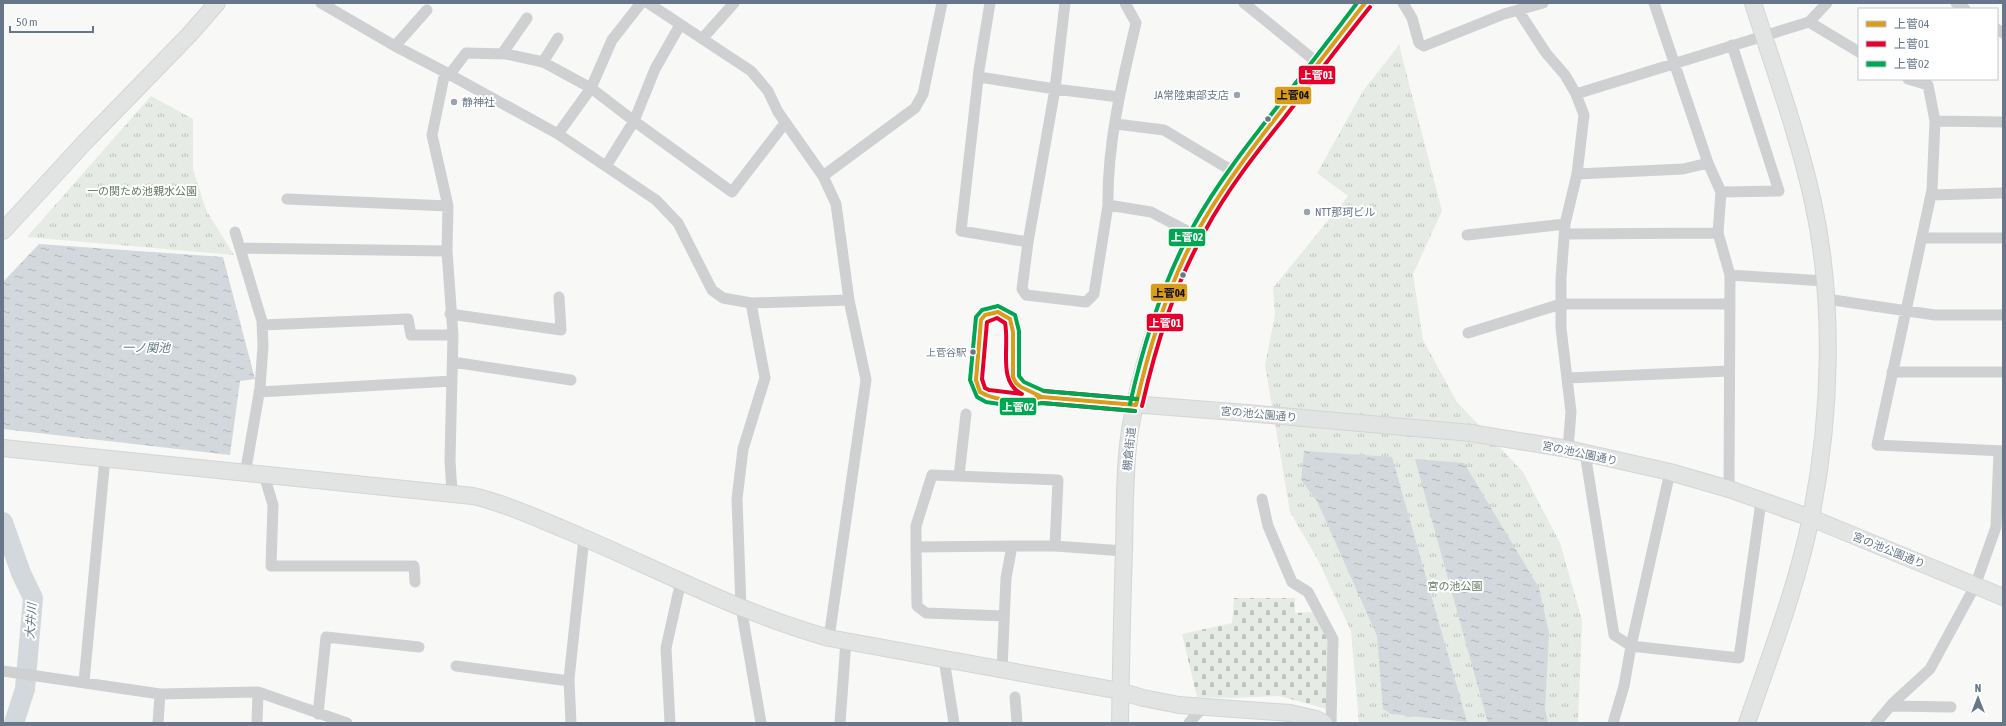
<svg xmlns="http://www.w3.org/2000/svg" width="2006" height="726" font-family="'Asap Condensed','Noto Sans JP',sans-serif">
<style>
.cemetery{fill:url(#cemetery-stones)}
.park{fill:url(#park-tufts)}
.water{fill:url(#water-ripples)}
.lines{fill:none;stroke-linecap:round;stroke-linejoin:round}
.river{stroke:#d2d8dc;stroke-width:20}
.secondary-casing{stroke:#d3d5d6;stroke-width:18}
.street{stroke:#cfd0d2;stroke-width:11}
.secondary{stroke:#e2e3e3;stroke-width:16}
.bus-1-casing{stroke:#fff;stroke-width:7}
.bus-2-casing{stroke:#fff;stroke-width:7}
.bus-3-casing{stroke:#fff;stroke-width:7}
.bus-1{stroke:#da9c1b;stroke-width:4}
.bus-2{stroke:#e4002b;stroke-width:4}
.bus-3{stroke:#00a651;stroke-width:4}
.poi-dot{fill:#9aa4af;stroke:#fff;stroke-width:1.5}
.bus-dot{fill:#677688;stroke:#fff;stroke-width:1.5}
.labels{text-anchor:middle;stroke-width:4;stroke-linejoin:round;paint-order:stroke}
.bus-label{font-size:10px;fill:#677688;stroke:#fff;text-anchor:end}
.poi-label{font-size:11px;fill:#677688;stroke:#fff;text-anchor:start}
.park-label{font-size:11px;fill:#647a62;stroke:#fff}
.street-label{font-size:11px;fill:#677688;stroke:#fff}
.water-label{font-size:12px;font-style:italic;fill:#637783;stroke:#fff}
.line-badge{stroke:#fff;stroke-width:1.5}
.badge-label{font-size:11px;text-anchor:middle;font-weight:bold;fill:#fff}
.pale-badge-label{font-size:11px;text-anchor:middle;font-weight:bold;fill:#111}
</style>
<defs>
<pattern id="cemetery-stones" width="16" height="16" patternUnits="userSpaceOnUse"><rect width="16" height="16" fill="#e7ebe5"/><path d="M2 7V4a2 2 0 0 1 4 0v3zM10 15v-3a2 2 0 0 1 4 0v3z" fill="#bfc3bf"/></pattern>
<pattern id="park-tufts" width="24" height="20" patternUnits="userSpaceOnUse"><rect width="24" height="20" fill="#e7ebe5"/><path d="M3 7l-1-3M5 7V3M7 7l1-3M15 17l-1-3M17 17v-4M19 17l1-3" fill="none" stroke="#bfc3bf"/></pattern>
<pattern id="water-ripples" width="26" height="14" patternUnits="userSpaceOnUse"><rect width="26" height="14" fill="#d2d8dc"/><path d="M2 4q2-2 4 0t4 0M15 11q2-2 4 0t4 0" fill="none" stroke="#aeb4b8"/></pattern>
</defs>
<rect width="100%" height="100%" fill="#f8f8f7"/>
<!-- cemetery -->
<path class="cemetery" d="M 1234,598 L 1295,598 L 1295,613 L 1313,612 L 1328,634 L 1327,709 L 1280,696 L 1231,698 L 1197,697 L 1182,634 L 1232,623 Z"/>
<!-- park -->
<path class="park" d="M 1399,45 L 1442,211 L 1413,274 L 1423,340 L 1457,402 L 1523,472 L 1560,543 L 1582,620 L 1578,723 L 1359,723 L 1351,631 L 1318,560 L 1290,512 L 1265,365 L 1275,315 L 1273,288 L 1348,196 L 1317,173 L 1363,91 Z
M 151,96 L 193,119 L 193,169 L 206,210 L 234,255 L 27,237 Z"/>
<!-- water -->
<path class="water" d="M 39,244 L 223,257 L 255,379 L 240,381 L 230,455 L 3,429 L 3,282 Z
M 1304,451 L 1392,457 L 1467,722 L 1391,714 L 1383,709 L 1377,636 L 1317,501 L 1301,480 Z
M 1415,459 L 1464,463 L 1539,588 L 1549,633 L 1545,709 L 1548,723 L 1488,723 Z"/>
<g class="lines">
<!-- river -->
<path class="river" d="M 3,522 L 21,573 L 33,598 L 25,689 L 14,723"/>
<!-- secondary casing -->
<g class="secondary-casing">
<path id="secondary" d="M 3,231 L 85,142 L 189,35 L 217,3
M 1042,397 L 1247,413 L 1471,433 L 1568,449 L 1670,472 L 1729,489 L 1811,518 L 2003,597
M 3,448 L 473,496 C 503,503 532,516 561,528 C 650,565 736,612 829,638 L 1120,691 L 1143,698 L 1179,705 L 1290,713 L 1316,719 L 1324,723
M 1120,723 C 1121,666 1122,608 1124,551 C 1125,511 1124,470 1130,430 C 1146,336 1181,251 1234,172 L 1365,3
M 1747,723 C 1770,655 1797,587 1811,517 C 1831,417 1835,303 1813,202 C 1798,134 1774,69 1753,3"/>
</g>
<!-- street -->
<path class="street" d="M 321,3 L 395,46 L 445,72 L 558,134 L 656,200 L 678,223 L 712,290 L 723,298 L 751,303 L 849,300
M 641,3 L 612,40 L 591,88 L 634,121 L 732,192 L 785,123
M 648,3 L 751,71 L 768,91 L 778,112 L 823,176 L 836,204 L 849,300 L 866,380 L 829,638
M 990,3 L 979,70 L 961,231 L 1028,242 L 1022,289 L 1026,295 L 1086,302 L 1094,294 L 1108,205 L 1151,212 L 1195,235
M 1244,3 L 1319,64
M 1403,3 L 1412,18 L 1419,43 L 1424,46 L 1504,14 L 1543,3
M 1956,3 L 1965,9
M 1518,10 L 1546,53 L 1565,75 L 1576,94 L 1584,115 L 1577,174 L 1565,224 L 1561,279 L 1561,328 L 1571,412 L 1568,449
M 1809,22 L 1827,3
M 1997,29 L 2003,33
M 702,39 L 734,3
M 395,46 L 427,10
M 502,54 L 527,18
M 543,62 L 558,38
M 445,72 L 432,135 L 448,206 L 447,251 L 453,335 L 450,460 L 452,493
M 450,74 L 466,53 L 506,54 L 543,62 L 591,88 L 558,134
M 979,77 L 1055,89 L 1065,3
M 1908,79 L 1928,85 L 1935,121 L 1932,190 L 1877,445 L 2003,451
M 1576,94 L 1809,22 L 1859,52
M 1935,121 L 2003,122
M 1116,124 L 1164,130 L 1234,172
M 606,166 L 634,121 L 655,69 L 680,25
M 1577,174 L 1683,169 L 1708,163
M 823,176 L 915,108 L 923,94 L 942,3
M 1721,192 L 1779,191 L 1732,45
M 1931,195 L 2003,193
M 287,199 L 448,206
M 1108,205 C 1107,144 1122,82 1136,23 L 1125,3
M 235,232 L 262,321 L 263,346 L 260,388 L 245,474
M 1718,233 L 1730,275
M 1565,234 L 1718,233 L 1721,192 L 1708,163 L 1654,3
M 1467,235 L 1565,224
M 1922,238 L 2003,238
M 1028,242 L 1055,89 L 1119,97
M 240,248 L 447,251
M 1826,299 L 1935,315 L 2003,315
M 751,303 L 765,378 L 743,449 L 737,499 L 741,607 L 761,723
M 450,314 L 561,330 L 559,297
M 262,325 L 408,319 L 411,335 L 453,335
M 1468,333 L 1561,304 L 1730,304
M 453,362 L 571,380
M 1892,372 L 2003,372
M 1568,378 L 1729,371
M 259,392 L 452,381
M 1585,453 L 1614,635 L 1631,646 L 1624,686 L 1613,723
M 1670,472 L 1631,646 L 1739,658 L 1761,502
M 264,475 L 273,505 L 271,566 L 414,566 L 415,582
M 959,476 L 966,414
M 1729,489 L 1730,275 L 1824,281
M 1262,499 L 1268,526 L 1292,582 L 1308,592 L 1333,639 L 1331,723
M 1012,546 L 1055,546 L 1124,551
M 916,547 L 916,526 L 932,475 L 1058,480 L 1055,546
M 944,659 L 954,723
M 456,666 L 569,681
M 1002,669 L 1006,578 L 1012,546 L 916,547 L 917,606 L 926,613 L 1004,616
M 3,671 L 160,694 L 258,692 L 347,723
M 84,682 L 105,458
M 1015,697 L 1017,723
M 1891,706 L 1951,707
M 318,714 L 326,637 L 419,647
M 158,723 L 160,694
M 257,723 L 258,692
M 571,723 L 569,679 L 584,538
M 670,723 L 666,648 L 681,581
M 840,723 L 846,641
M 1189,723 L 1204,706
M 1876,723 L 1893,703 L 1930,669 L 1975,586 L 1996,527 L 1999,451"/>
<!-- secondary -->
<use href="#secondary" class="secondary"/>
<!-- bus-1 casing -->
<g class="bus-1-casing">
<path id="bus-1" d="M 998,312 L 1010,319 L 1013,332 L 1013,377 L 1016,383 L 1021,387 L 1042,397 C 1022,401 999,403 980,392 L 976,380 L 981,320 L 985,315 Z
M 1042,397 L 1136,405
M 1136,405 C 1150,343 1169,282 1200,227 C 1224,185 1252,148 1282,110 C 1309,75 1337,39 1365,3"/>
</g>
<!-- bus-2 casing -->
<g class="bus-2-casing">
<path id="bus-2" d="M 997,318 L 1005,323 C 1010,346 997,382 1022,394 L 989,390 L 985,388 L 982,379 L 987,322 Z
M 1044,391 L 1137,399
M 1042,403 L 1135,411
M 1142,406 C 1156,345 1174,286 1205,231 C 1227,190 1256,153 1285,117 C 1313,80 1341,43 1370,7"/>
</g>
<!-- bus-3 casing -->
<g class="bus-3-casing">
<path id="bus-3" d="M 1130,404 C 1144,341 1163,281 1194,225 C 1217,184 1245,148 1274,111 C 1302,75 1330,39 1357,3
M 1135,411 L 1042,403 L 1019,407 L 986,402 L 977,397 L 970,380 L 976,317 L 982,310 L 998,306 L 1015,315 L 1019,331 L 1019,376 L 1024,382 L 1044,391 L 1137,399"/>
</g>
<!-- bus-1 -->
<use href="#bus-1" class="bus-1"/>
<!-- bus-2 -->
<use href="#bus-2" class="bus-2"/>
<!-- bus-3 -->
<use href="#bus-3" class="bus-3"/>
</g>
<!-- markers -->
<g class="poi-dot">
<circle cx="1237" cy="95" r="4"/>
<circle cx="454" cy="102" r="4"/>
<circle cx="1307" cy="212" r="4"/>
</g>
<g class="bus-dot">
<circle cx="1268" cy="119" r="3.5"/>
<circle cx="1183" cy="275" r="3.5"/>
<circle cx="973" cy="352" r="3.5"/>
</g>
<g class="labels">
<!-- bus labels -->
<g class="bus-label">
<text x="966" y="356">上菅谷駅</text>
</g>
<!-- poi labels -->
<g class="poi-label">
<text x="1229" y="99" text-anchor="end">JA常陸東部支店</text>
<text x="462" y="106">静神社</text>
<text x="1315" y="216">NTT那珂ビル</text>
</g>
<!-- park labels -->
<g class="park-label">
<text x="142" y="195">一の関ため池親水公園</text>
<text x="1455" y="590">宮の池公園</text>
</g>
<!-- street labels -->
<g class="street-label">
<text transform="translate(1259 414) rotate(5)" y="4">宮の池公園通り</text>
<text transform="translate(1129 449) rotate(-84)" y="4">棚倉街道</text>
<text transform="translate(1580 453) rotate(12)" y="4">宮の池公園通り</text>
<text transform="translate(1889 550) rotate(22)" y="4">宮の池公園通り</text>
</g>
<!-- water labels -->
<g class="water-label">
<text x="146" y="352">一ノ関池</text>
<text transform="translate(31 621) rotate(-86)" y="4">大井川</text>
</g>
</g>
<g class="line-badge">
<rect x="1298" y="65" width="38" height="20" rx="4" fill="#e4002b"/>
<rect x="1274" y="86" width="38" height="19" rx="4" fill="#da9c1b"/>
<rect x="1168" y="228" width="38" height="19" rx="4" fill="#00a651"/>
<rect x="1150" y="283" width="38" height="19" rx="4" fill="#da9c1b"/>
<rect x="1146" y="313" width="38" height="19" rx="4" fill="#e4002b"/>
<rect x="999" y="397" width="38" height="19" rx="4" fill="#00a651"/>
</g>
<g class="badge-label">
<text x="1317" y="79">上菅01</text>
<text x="1187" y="241">上菅02</text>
<text x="1165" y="327">上菅01</text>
<text x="1018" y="411">上菅02</text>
</g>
<g class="pale-badge-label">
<text x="1293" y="99">上菅04</text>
<text x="1169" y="297">上菅04</text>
</g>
<!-- border -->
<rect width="2006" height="726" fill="none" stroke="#677688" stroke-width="8"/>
<!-- legend -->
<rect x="1858" y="8" width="140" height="72" fill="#ffffff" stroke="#c2c8cf"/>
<rect x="1866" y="21" width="20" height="6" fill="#da9c1b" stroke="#c2c8cf"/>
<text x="1894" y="28" font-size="12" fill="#677688">上菅04</text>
<rect x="1866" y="41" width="20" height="6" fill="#e4002b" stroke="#c2c8cf"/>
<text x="1894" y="48" font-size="12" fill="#677688">上菅01</text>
<rect x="1866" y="61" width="20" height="6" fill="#00a651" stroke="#c2c8cf"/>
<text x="1894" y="68" font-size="12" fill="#677688">上菅02</text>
<!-- north arrow -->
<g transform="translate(1978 698)" stroke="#ffffff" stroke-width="3" paint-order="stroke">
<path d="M0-3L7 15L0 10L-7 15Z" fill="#677688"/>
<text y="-6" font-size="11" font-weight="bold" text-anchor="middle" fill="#677688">N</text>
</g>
<!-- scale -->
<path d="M10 26v6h83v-6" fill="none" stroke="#677688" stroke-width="2"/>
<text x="16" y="26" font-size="12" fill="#677688" stroke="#ffffff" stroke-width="3" paint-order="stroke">50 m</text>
</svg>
